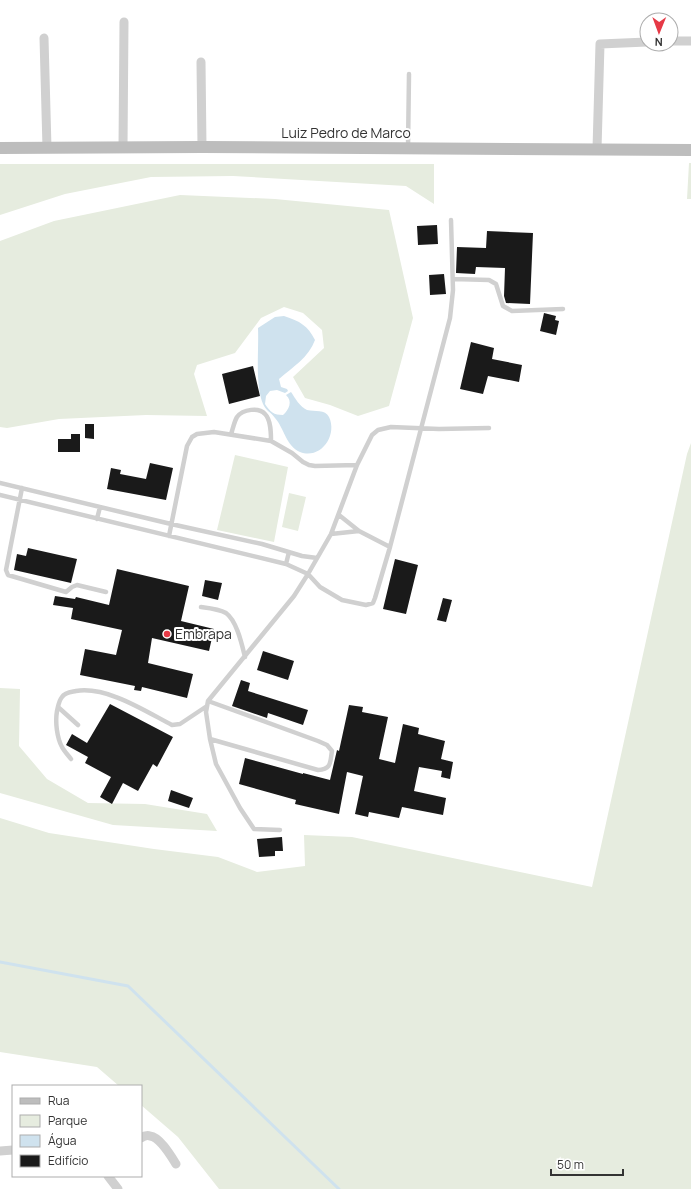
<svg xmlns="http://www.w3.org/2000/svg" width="691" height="1189" font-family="Manrope,sans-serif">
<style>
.green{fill:#e6ecdf}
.water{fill:#cfe2ee}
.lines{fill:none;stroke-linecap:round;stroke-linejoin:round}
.stream{stroke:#cfe2ee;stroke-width:3}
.building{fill:#1a1a1a}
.lane{stroke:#d0d0d0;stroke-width:4.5}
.street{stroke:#d0d0d0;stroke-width:9}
.secondary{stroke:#bdbdbd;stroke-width:12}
.poi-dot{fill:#e63946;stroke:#fff;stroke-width:1.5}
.labels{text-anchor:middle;stroke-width:4;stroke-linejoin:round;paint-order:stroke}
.street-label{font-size:14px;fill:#333;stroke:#fff}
.poi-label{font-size:14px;fill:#333;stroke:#fff;text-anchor:start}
</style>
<rect width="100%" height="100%" fill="#fff"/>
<!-- green -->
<path class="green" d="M 689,163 L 691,163 L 691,199 L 687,199 Z
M 0,164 L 434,164 L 434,204 L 406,186 L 233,176 L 151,177 L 65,194 L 0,215 Z
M 180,195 L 275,199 L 389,210 L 413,318 L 389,406 L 358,416 L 330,405 L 305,398 L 293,377 L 324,348 L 322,330 L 303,313 L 284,307 L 261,318 L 235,353 L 197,365 L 194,374 L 207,416 L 146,415 L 59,419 L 7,428 L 0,427 L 0,241 L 54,221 Z
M 691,443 L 691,1189 L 219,1189 L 178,1137 L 141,1105 L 141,1086 L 119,1086 L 97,1067 L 0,1052 L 0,818 L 49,833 L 154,849 L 218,857 L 257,872 L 305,866 L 304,835 L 352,837 L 592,887 L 687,454 Z
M 235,455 L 288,467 L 274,542 L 217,530 Z
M 289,493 L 306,497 L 298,531 L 282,527 Z
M 0,688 L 20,689 L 19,746 L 47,779 L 88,803 L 145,804 L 207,814 L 217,831 L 113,825 L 0,793 Z"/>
<!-- water -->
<path class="water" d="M 284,316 C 300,321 308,326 315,340 C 309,357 293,367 279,379 L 281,387 L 287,389 L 288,391 L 285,393 L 277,390 L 270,391 L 266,396 L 265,404 C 270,412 274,415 283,415 C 289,410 293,401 286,395 L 291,392 C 295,398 300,407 307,410 C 315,412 325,409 329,417 C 338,436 320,460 300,452 C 286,446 284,428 275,418 C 271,412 266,411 263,404 C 255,383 259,351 258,328 L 275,317 Z"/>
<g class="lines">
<!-- stream -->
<path class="stream" d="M 0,962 L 128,986 L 339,1189"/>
</g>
<!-- building -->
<path class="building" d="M 437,225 L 438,244 L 418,245 L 417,226 Z
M 487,231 L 533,233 L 530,304 L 506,303 L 504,296 L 505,268 L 476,267 L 475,274 L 456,273 L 457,247 L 486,248 Z
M 444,274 L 446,294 L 430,295 L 429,275 Z
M 544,313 L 556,316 L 555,320 L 559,321 L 556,335 L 540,331 Z
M 471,342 L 494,348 L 492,359 L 522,365 L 519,382 L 488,376 L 483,394 L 460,389 Z
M 253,366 L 260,396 L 229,404 L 222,374 Z
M 85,424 L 94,424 L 94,439 L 85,438 Z
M 71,434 L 80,434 L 80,452 L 58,452 L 58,439 L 71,439 Z
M 150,463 L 173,468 L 166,500 L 107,489 L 111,468 L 121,470 L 120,474 L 146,479 Z
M 28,548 L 77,559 L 71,583 L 14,570 L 17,554 L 26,556 Z
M 395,559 L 418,565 L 406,614 L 383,609 Z
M 117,569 L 189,586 L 181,621 L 214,629 L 209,651 L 152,638 L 148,663 L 193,674 L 187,698 L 142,687 L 141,691 L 134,690 L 135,686 L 80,675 L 85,649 L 116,655 L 122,630 L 71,619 L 73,608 L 53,605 L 55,596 L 75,599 L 76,597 L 109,605 Z
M 205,580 L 222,583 L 218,600 L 202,596 Z
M 443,598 L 452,600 L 446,622 L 437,620 Z
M 263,651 L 294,661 L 288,680 L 257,670 Z
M 241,680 L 250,683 L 248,691 L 308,710 L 303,725 L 268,713 L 267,718 L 232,706 Z
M 110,704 L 173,737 L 157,767 L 153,764 L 138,791 L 123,783 L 112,804 L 100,797 L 111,777 L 85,763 L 88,757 L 66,745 L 72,734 L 87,743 Z
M 349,705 L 363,707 L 362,712 L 388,717 L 379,759 L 395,763 L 403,724 L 419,728 L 418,734 L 445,741 L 441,759 L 453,762 L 450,779 L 441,777 L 442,771 L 419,767 L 414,791 L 446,798 L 443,815 L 402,807 L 399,818 L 369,812 L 368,817 L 355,814 L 363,776 L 347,772 L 339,814 L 295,804 L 296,800 L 239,784 L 245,758 L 303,774 L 303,773 L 330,780 L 337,750 L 339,751 Z
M 171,790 L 193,798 L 189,808 L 168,801 Z
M 282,837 L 283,851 L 275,851 L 275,856 L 259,857 L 257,839 Z"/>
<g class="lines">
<!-- lane -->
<path class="lane" d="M 408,148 L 409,74
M 453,279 L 489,280 L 496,284 L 503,306 L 512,311 L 563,309
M 231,434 C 233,429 234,422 237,417 C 243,409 259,407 265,414 C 271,420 271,433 271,441
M 0,483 L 171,524 L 262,544 L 302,556 L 317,558
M 22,488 L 6,570 L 8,575 L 66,592 L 72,587 L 77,585 L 106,592
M 0,495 L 286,564 L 308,574 L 320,587 L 342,600 L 366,605 L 373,603 L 375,598 L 390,547 L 359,531 L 331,534
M 339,515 L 359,531
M 97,519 L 100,507
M 169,536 L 187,446 L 192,437 L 197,434 L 214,432 L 271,441 L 292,453 L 303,462 L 309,465 L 315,466 L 357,465
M 390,547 L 450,318 L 453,290 L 451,220
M 286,564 L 289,552
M 201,607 C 209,608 219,609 226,613 C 237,621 242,645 245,657
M 208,701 L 318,741 L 327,745 L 332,751 C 330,762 332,769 318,770 L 210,739
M 58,707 L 78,725
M 71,759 C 68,755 64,751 62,747 C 57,738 55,722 57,711 C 58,707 59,700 62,697 C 65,692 71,692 76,691 C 107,686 145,711 172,725 L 180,724 L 207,706
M 280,830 L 254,829 L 240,808 L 216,764 L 210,739 L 206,712 L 208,701 L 294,596 L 308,574 L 331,534 L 357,465 L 372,435 L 378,430 L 391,427 L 439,429 L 489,428"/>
<!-- street -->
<path class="street" d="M 44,38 L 47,148
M 671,41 L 691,41
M 201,62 L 202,147
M 123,147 L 124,22
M 597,149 L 600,44 L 647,42
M 141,1138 C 144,1136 147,1135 150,1136 C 160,1137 171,1156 176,1164
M 0,1151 L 13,1150
M 108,1176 L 118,1189"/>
<!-- secondary -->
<path class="secondary" d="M 0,148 L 202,147 L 691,150"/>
</g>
<!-- markers -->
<circle class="poi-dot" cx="167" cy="634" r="4"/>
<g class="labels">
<!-- street labels -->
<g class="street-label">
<text x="346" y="138">Luiz Pedro de Marco</text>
</g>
<!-- poi labels -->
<g class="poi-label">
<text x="175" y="639">Embrapa</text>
</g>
</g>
<!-- legend -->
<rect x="12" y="1085" width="130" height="92" fill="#ffffff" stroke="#adadad"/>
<rect x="20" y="1098" width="20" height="6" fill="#bdbdbd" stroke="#adadad"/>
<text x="48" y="1105" font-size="12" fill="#333333">Rua</text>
<rect x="20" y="1115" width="20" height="12" fill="#e6ecdf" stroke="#adadad"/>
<text x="48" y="1125" font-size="12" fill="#333333">Parque</text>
<rect x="20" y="1135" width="20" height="12" fill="#cfe2ee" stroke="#adadad"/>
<text x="48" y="1145" font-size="12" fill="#333333">Água</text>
<rect x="20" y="1155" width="20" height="12" fill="#1a1a1a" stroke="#adadad"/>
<text x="48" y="1165" font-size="12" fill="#333333">Edifício</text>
<!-- north arrow -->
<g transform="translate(659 32) rotate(181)"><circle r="19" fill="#ffffff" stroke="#adadad"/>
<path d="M0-3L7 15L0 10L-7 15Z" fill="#e63946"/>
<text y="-6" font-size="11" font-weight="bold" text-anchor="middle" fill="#333333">N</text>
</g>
<!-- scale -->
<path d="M551 1169v6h72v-6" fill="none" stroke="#333333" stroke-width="2"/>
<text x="557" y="1169" font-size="12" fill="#333333" stroke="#ffffff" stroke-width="3" paint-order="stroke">50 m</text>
</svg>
